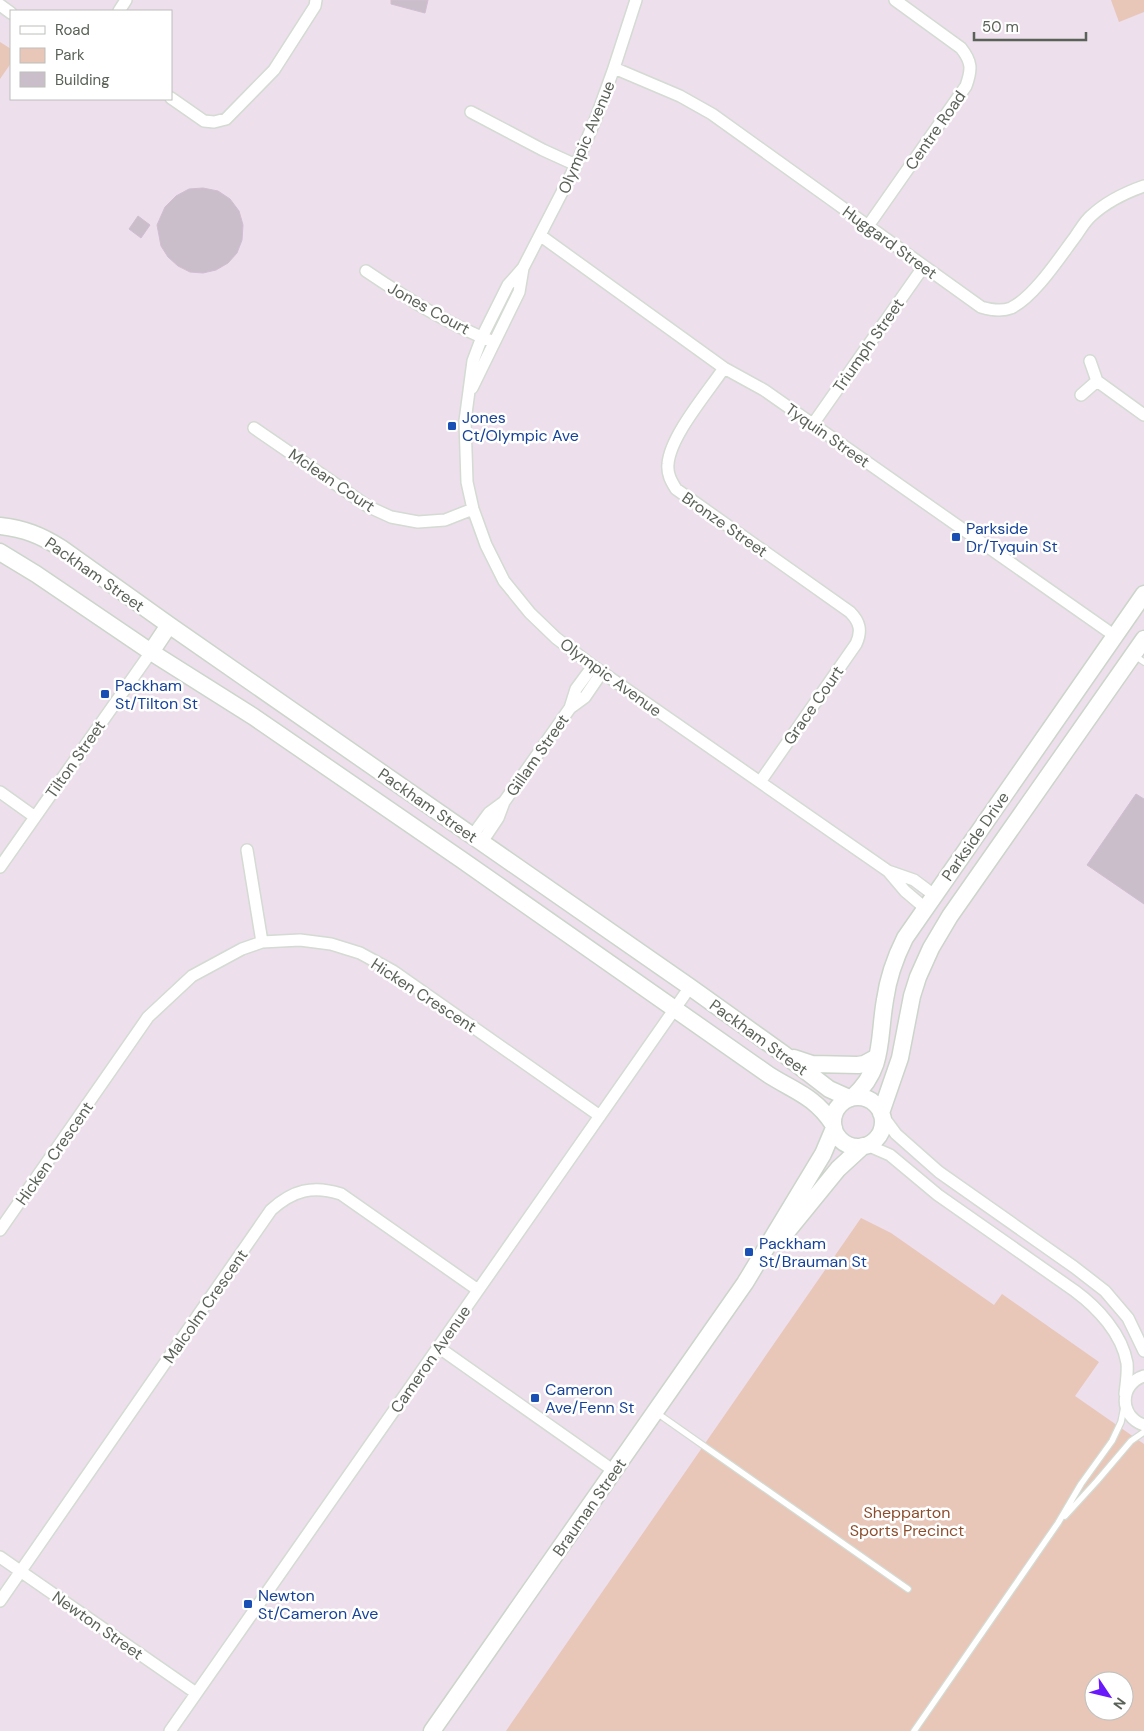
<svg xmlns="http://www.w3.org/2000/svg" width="1144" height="1731" font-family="'DM Sans',sans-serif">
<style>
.green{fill:#e8c6b8;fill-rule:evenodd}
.building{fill:#cabeca;stroke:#d2bdd2}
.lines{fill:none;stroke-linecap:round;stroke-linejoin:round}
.lane-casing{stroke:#d3dbd2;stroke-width:8}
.street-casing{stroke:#d3dbd2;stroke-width:14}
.secondary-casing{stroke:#cbd5ca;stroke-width:19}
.lane{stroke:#fff;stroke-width:5.5}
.street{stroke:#fff;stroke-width:11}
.secondary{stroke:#fff;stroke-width:16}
.transit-dot{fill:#1a4fb4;stroke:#fff;stroke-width:2}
.labels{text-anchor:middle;stroke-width:5;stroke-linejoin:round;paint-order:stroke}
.street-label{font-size:16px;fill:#5a6258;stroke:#fff}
.transit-label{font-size:16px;fill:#164399;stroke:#fff;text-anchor:start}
.park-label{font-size:16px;fill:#8c4d2d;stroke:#fff}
</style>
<rect width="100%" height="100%" fill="#eddfec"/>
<!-- green -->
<path class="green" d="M 1111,0 L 1144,0 L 1144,12 L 1119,22 Z
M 0,42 L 11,49 L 11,63 L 0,79 Z
M 861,1218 L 891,1233 L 994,1305 L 1002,1294 L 1099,1362 L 1075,1396 L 1144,1444 L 1144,1731 L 506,1731 ZM 1094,1681 L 1124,1681 L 1124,1711 L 1094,1711 Z"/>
<!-- building -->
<path class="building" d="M 391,0 L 428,0 L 425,13 L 391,4 Z
M 203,188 L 218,191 L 230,199 L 239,211 L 243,225 L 242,240 L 237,253 L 228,263 L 216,270 L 203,273 L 190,272 L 178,266 L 168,257 L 161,246 L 157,225 L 165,207 L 176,196 L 189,189 Z
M 138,216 L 150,225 L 141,238 L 129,229 Z
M 1136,794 L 1144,799 L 1144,904 L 1087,865 Z"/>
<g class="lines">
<!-- lane casing -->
<g class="lane-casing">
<path id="lane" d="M 1135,656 L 1144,662
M 657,1413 L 908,1589
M 1065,1516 L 1097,1481 L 1131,1441 L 1144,1432
M 914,1731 L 1058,1523 L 1081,1484 L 1112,1441 L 1121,1422 L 1124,1407"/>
</g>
<!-- street casing -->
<g class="street-casing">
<path id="street" d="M 636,0 L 614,68 L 596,118 L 576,165 L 523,268 L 508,285 L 482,337 L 473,361 L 465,421 L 467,482 L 473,509 L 486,545 L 504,581 L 530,613 L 556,638 L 593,666 L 888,871 L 914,880 L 934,895
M 0,5 L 11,13
M 119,11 L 126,0
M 614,68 L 680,96 L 712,114 L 981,307 C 991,310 1001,312 1011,308 C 1034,297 1060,257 1075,237 C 1080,230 1085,221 1091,216 C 1107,201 1124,193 1144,186
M 171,98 L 204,121 L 214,122 L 226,119 L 274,70 L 315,6 L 316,0
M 471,112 L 543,150 L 576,165
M 868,226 L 966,86 C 972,69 972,62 961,48 L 895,0
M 541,236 L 724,368 L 764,390 L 1115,636
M 366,271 C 406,298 449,325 494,342
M 724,368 C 708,392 670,436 668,464 C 667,474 671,481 676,489 L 850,612 C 860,622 862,631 856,644 L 760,782
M 1097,381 L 1144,415
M 472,388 L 519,292 L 523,268
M 1081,395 L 1097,381 L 1090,361
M 813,424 L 924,266
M 254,428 L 369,507 L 391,517 L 418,522 L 445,520 L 473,509
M 570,708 L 576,689 L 593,666
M 0,792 L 35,817
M 472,836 L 489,813 L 504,802
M 482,842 L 498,818 L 504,802 L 570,708 L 585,697 L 602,672
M 247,850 L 262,942
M 0,867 L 151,652
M 888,871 L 905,891 L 925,908
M 882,1115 L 896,1134 L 939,1172 L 1074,1267 L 1105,1291 L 1128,1318 L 1144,1351
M 867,1145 L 890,1155 L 938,1195 L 1075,1291 C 1098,1308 1122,1334 1127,1363 C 1128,1373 1126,1384 1125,1394
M 0,1230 L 148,1017 L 192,976 L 242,949 L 262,942 L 300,940 L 331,944 L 360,953 L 393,971 L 600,1116
M 438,1347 L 614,1471
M 1144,1376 C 1119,1384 1119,1417 1144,1425
M 0,1557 L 196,1693
M 0,1601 L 271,1210 C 293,1190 313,1185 341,1194 L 478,1290
M 170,1731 L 690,987"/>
</g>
<!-- secondary casing -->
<g class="secondary-casing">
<path id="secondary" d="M 0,526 C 25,529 40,535 61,548 L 169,625 L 690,987 L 785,1055 L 829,1089 L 849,1098
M 0,552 L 36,574 L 151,652 L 254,717 L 462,860 L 769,1075 C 796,1092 814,1096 833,1124
M 151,652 L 169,625
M 794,1058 L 812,1064 L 858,1065 L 864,1064 L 877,1057
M833 1122a25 25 0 1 1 50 0a25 25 0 1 1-50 0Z
M 853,1097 C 885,1068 878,1039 885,1000 C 888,978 895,958 905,938 L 1144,594
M 881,1113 L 900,1058 L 912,996 L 918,977 L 931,948 L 950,916 L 1144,639
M 781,1239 L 838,1169 L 863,1146
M 432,1731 L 745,1283 L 823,1154 L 834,1128"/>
</g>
<!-- lane -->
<use href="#lane" class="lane"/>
<!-- street -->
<use href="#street" class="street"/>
<!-- secondary -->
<use href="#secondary" class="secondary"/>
</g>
<!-- markers -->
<g class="transit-dot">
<rect x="447" y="421" width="10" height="10" rx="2.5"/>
<rect x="951" y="532" width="10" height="10" rx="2.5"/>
<rect x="100" y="689" width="10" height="10" rx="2.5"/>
<rect x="744" y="1247" width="10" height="10" rx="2.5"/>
<rect x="530" y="1393" width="10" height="10" rx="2.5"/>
<rect x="243" y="1599" width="10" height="10" rx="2.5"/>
</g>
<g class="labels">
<!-- street labels -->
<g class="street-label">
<text transform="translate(935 130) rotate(-55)" y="6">Centre Road</text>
<text transform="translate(586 137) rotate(-67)" y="6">Olympic Avenue</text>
<text transform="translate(890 242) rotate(36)" y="6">Huggard Street</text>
<text transform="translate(429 308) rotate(29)" y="6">Jones Court</text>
<text transform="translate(868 345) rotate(-55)" y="6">Triumph Street</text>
<text transform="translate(828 435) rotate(35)" y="6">Tyquin Street</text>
<text transform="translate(332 480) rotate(34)" y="6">Mclean Court</text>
<text transform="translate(725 524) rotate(35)" y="6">Bronze Street</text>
<text transform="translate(95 574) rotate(35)" y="6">Packham Street</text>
<text transform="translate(611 677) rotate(36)" y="6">Olympic Avenue</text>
<text transform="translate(813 705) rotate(-55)" y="6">Grace Court</text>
<text transform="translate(537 755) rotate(-55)" y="6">Gillam Street</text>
<text transform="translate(75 759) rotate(-55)" y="6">Tilton Street</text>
<text transform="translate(428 805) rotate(35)" y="6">Packham Street</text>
<text transform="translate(975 836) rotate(-55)" y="6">Parkside Drive</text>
<text transform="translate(424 995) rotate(33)" y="6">Hicken Crescent</text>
<text transform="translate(759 1037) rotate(36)" y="6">Packham Street</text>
<text transform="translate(54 1153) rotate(-55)" y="6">Hicken Crescent</text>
<text transform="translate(205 1306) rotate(-55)" y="6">Malcolm Crescent</text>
<text transform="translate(430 1359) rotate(-55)" y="6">Cameron Avenue</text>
<text transform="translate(589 1507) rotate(-55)" y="6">Brauman Street</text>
<text transform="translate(98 1625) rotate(35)" y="6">Newton Street</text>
</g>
<!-- transit labels -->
<g class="transit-label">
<text x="462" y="423">Jones<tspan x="462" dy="18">Ct/Olympic Ave</tspan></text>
<text x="966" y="534">Parkside<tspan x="966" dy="18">Dr/Tyquin St</tspan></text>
<text x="115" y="691">Packham<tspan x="115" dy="18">St/Tilton St</tspan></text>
<text x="759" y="1249">Packham<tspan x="759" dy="18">St/Brauman St</tspan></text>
<text x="545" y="1395">Cameron<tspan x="545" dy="18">Ave/Fenn St</tspan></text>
<text x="258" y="1601">Newton<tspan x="258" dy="18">St/Cameron Ave</tspan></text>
</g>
<!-- park labels -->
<g class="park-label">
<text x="907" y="1518">Shepparton<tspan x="907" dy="18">Sports Precinct</tspan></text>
</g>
</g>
<!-- legend -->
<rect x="10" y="10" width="162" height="90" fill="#ffffff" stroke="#bdc0bc"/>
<rect x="20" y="26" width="25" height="8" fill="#ffffff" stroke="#bdc0bc"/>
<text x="55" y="35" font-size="15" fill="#5a6258">Road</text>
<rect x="20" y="48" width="25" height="15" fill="#e8c6b8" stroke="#bdc0bc"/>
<text x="55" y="60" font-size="15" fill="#5a6258">Park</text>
<rect x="20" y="72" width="25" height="15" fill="#cabeca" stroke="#bdc0bc"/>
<text x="55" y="85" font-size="15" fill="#5a6258">Building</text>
<!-- north arrow -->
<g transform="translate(1109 1696) rotate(125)"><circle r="24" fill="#ffffff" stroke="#bdc0bc"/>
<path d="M0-4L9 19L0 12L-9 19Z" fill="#6a19fa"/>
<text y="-8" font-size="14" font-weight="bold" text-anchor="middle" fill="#5a6258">N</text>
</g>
<!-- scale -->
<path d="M974 32v8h112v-8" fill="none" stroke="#5a6258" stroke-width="2.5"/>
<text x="982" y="32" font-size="15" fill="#5a6258" stroke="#ffffff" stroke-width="4" paint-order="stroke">50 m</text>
</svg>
